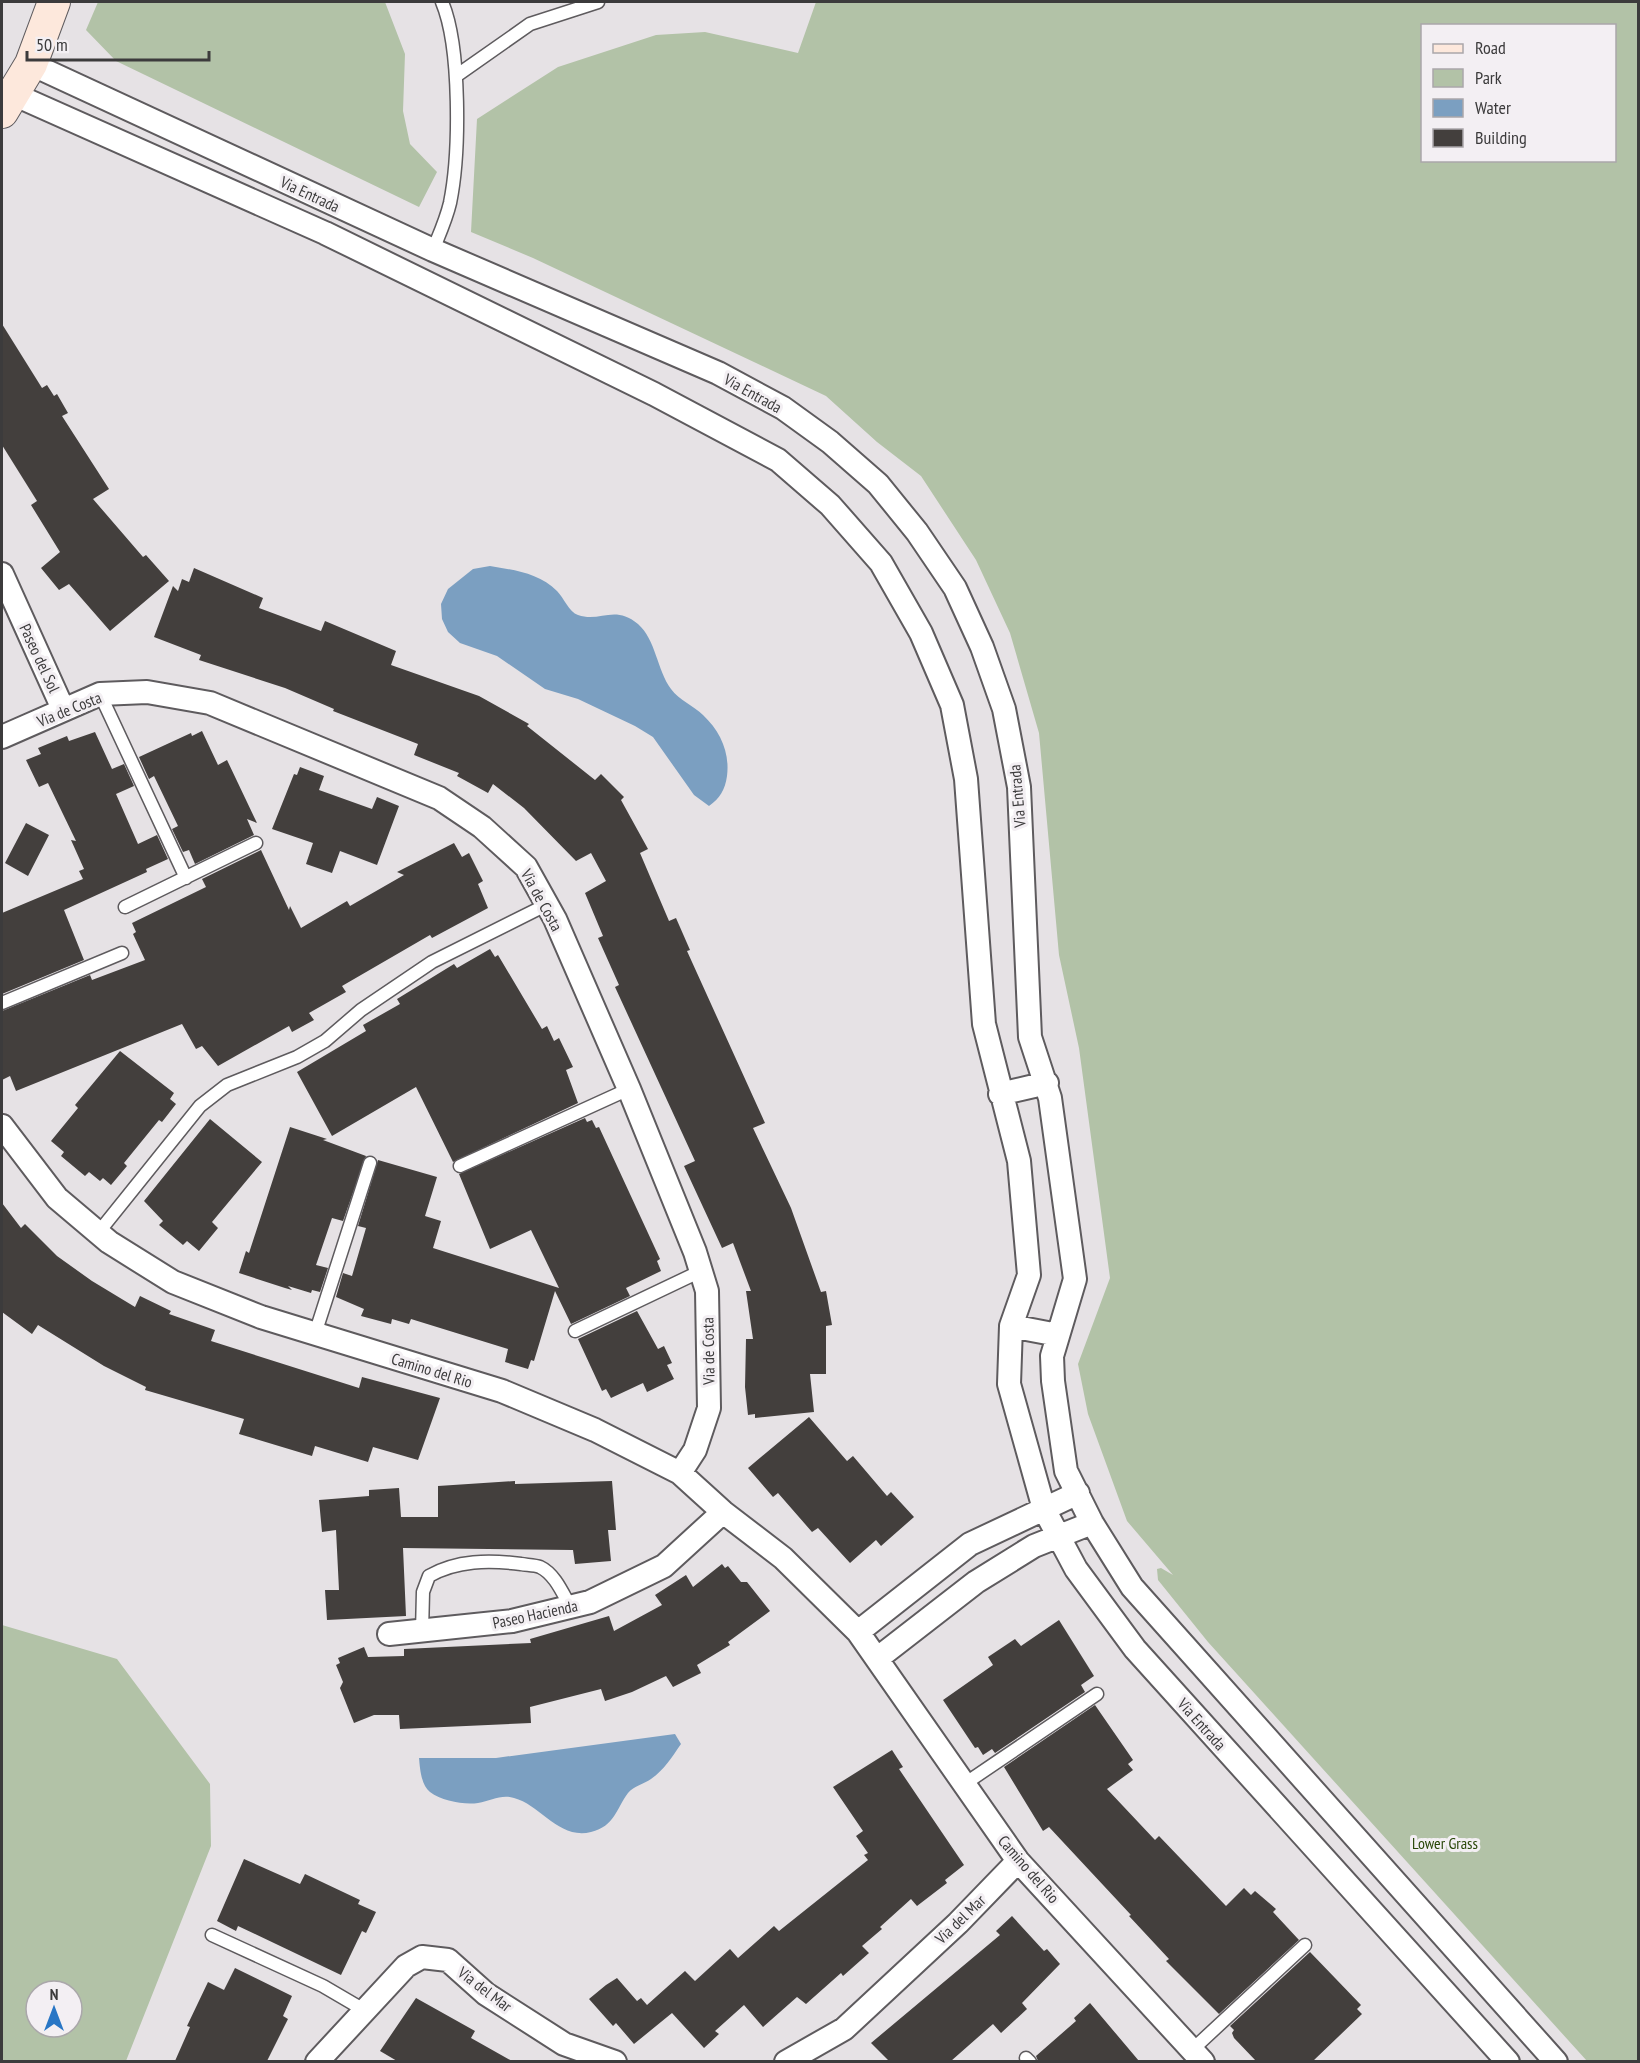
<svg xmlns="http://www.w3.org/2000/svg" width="1640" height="2063" font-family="'PT Sans Narrow',sans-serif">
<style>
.green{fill:#b2c2a7;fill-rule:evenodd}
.water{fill:#7b9fc1}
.building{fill:#433f3d}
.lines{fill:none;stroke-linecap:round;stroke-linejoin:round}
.lane-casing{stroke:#5e5b5e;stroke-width:15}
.street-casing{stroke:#5e5b5e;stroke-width:26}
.secondary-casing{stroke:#5e5b5e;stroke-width:34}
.lane{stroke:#fff;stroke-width:12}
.street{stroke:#fff;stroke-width:22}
.secondary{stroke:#fde8dc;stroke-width:32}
.labels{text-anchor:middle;stroke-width:6;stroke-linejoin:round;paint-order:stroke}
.street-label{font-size:16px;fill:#3c3b3c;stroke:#f3eff3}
.park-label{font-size:16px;fill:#294708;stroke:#f3eff3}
</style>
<rect width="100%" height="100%" fill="#e6e2e5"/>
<!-- green -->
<path class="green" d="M 98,2 L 385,2 L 405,54 L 403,111 L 410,144 L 437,172 L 419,207 L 116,61 L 86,30 Z
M 816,2 L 1638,2 L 1638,2061 L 1587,2061 L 1208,1642 L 1158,1580 L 1157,1569 L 1161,1568 L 1173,1575 L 1127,1521 L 1088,1414 L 1078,1364 L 1110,1278 L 1079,1048 L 1059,955 L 1039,733 L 1010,633 L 976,560 L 921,476 L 877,442 L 826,396 L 533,258 L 471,232 L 477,119 L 558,67 L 656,35 L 705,32 L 798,53 ZM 1422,26 L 1614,26 L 1614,160 L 1422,160 Z
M 2,1625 L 117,1659 L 210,1784 L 211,1846 L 126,2061 L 2,2061 ZM 36,1991 L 72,1991 L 72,2027 L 36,2027 Z"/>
<!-- water -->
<path class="water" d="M 490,566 C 514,570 539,573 557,591 C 564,598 569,612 578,615 C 600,623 614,604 638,624 C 656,640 657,670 671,689 C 679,700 694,706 703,715 C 720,731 730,752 727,776 C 725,790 720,798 709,806 L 694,795 L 653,737 L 635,726 L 578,699 L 545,689 L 497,656 L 460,643 L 448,632 L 442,619 L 441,604 L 448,589 L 473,569 Z
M 675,1734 L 681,1744 C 672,1757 664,1770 651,1779 C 644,1784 634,1786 628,1793 C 616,1809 615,1826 591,1832 C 559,1840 541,1805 514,1798 C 501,1794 491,1801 478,1803 C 464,1805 442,1801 430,1792 C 421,1785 420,1768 419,1758 L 496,1758 Z"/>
<!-- building -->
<path class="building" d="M 2,324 L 42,388 L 47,385 L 54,396 L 57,394 L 68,413 L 62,416 L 109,489 L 93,499 L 143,557 L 146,555 L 169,581 L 110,631 L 69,584 L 59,590 L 41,568 L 60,552 L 31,505 L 37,501 L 2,445 Z
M 194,568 L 263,598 L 259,608 L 321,631 L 325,621 L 396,651 L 391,665 L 479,696 L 529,724 L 527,726 L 595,780 L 601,774 L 624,797 L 621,800 L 648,849 L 640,853 L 669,921 L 676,918 L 690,950 L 687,951 L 765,1123 L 753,1128 L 791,1208 L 821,1292 L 826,1291 L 832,1325 L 826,1326 L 826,1374 L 810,1374 L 814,1412 L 755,1418 L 755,1414 L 748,1415 L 745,1387 L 746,1339 L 753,1339 L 746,1291 L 751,1291 L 733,1243 L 722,1248 L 684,1166 L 695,1161 L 615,987 L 619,985 L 598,938 L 603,936 L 585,893 L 606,881 L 591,853 L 576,861 L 524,808 L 493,784 L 488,793 L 457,776 L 459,773 L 414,755 L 418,744 L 333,711 L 334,709 L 285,688 L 199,660 L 201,655 L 154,637 L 173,586 L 178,591 L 182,579 L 189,582 Z
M 202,731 L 218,765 L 227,760 L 257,823 L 247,819 L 254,835 L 195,864 L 189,850 L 183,852 L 172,829 L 178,826 L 154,776 L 149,779 L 139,757 L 191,733 L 192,736 Z
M 95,732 L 112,769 L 124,764 L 134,786 L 116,794 L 138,844 L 157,835 L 168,859 L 146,869 L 147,872 L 64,910 L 84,960 L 2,994 L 2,913 L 83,879 L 79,871 L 84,869 L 71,840 L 76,841 L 48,783 L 39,787 L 26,760 L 41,754 L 38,748 L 67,736 L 69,741 Z
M 300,767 L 324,776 L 319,790 L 372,809 L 377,797 L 399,806 L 377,865 L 340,851 L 332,873 L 306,864 L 313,843 L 272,829 L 294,774 L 297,775 Z
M 26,823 L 49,835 L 28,876 L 5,863 Z
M 454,843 L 462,857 L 469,853 L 483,881 L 478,884 L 488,908 L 432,938 L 430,935 L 342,986 L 346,992 L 309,1013 L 314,1020 L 292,1032 L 289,1026 L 218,1066 L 202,1046 L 196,1049 L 182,1024 L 16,1091 L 10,1076 L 2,1080 L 2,1011 L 90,975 L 92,980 L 145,960 L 133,934 L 136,932 L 132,923 L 206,887 L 202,879 L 261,850 L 289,910 L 290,906 L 301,928 L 347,901 L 350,906 L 404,875 L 397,872 Z
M 490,949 L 495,957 L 498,955 L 542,1029 L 547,1026 L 554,1041 L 559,1038 L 573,1067 L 566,1070 L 578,1103 L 453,1162 L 416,1087 L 332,1136 L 297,1072 L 366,1031 L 363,1025 L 400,1004 L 397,999 L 454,964 L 457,968 Z
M 120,1051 L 174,1093 L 170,1099 L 176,1104 L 162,1122 L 159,1120 L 124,1163 L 127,1166 L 111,1185 L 103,1178 L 100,1181 L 89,1172 L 85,1176 L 61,1156 L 64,1152 L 51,1141 L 78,1108 L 75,1105 Z
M 585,1118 L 587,1122 L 592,1120 L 596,1128 L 599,1127 L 660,1259 L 657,1261 L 661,1271 L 626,1288 L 630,1296 L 571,1324 L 555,1291 L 534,1361 L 531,1360 L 528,1369 L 505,1362 L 508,1349 L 411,1319 L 409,1324 L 392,1319 L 391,1324 L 361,1316 L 364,1309 L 336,1297 L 343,1273 L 352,1276 L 366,1228 L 358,1226 L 378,1160 L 437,1177 L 425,1216 L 441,1221 L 433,1248 L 559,1288 L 531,1230 L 490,1249 L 459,1174 Z
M 210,1119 L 262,1162 L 212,1222 L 218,1228 L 199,1251 L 187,1241 L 183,1245 L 159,1225 L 163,1221 L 144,1201 Z
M 290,1127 L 327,1139 L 323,1140 L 366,1156 L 343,1221 L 332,1218 L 316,1265 L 328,1268 L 320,1292 L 312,1290 L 311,1293 L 288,1286 L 292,1290 L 285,1288 L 239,1273 L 246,1251 L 249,1253 Z
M 2,1203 L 21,1228 L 25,1224 L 57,1256 L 92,1281 L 135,1307 L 140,1296 L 171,1311 L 169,1314 L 215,1330 L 211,1341 L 359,1388 L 362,1377 L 440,1398 L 418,1460 L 373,1447 L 368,1462 L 315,1446 L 312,1456 L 239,1434 L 244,1419 L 145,1390 L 146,1387 L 104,1366 L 38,1325 L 32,1334 L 2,1312 Z
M 637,1311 L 658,1349 L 664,1346 L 672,1363 L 667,1365 L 674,1379 L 647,1392 L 643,1383 L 611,1398 L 606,1389 L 602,1391 L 578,1339 Z
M 809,1417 L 847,1461 L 853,1456 L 887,1496 L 891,1492 L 914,1517 L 881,1546 L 876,1540 L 850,1563 L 818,1528 L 812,1532 L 778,1493 L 773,1497 L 748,1468 Z
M 515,1481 L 515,1484 L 612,1481 L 616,1530 L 608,1530 L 611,1561 L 575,1564 L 573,1550 L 403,1548 L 406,1616 L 327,1620 L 325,1590 L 339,1590 L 336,1530 L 322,1532 L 319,1500 L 369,1496 L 369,1490 L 399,1488 L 401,1517 L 438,1517 L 438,1486 Z
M 722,1564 L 725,1568 L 728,1566 L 741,1582 L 747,1582 L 770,1611 L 728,1642 L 730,1645 L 697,1665 L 701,1673 L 673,1687 L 666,1676 L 632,1692 L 605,1701 L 601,1689 L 530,1707 L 531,1723 L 400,1729 L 399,1715 L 374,1715 L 354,1723 L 340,1688 L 343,1682 L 336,1665 L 340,1663 L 338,1658 L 364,1647 L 368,1657 L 404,1656 L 404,1649 L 531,1643 L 530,1639 L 609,1616 L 614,1631 L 662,1605 L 655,1595 L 686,1575 L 693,1587 Z
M 1059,1620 L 1094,1676 L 1081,1685 L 1085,1692 L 995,1753 L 992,1749 L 983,1755 L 978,1747 L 975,1748 L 943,1700 L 993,1665 L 988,1657 L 1015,1639 L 1021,1646 Z
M 1095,1705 L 1133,1760 L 1128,1764 L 1133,1770 L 1107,1789 L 1155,1840 L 1159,1836 L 1226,1906 L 1244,1888 L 1251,1895 L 1255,1891 L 1276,1909 L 1273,1912 L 1299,1940 L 1219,2014 L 1166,1961 L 1169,1959 L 1129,1916 L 1131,1915 L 1049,1827 L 1043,1831 L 1004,1767 Z
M 892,1750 L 903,1767 L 899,1769 L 964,1865 L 945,1880 L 947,1883 L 917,1906 L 911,1899 L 880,1927 L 882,1929 L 862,1946 L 869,1953 L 843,1976 L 841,1973 L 806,2004 L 797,1997 L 763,2027 L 744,2005 L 715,2031 L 719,2034 L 704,2048 L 672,2013 L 634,2044 L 616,2023 L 613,2026 L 589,1999 L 606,1985 L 617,1978 L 637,2001 L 641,1998 L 647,2005 L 685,1971 L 695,1981 L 730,1949 L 738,1958 L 774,1926 L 779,1931 L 868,1860 L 864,1855 L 868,1853 L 856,1836 L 863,1831 L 833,1787 Z
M 244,1859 L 300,1884 L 305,1874 L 360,1900 L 358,1904 L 376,1912 L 366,1933 L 362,1931 L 341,1975 L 238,1926 L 236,1931 L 217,1921 Z
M 1012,1916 L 1044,1951 L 1047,1949 L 1060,1964 L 1022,2003 L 1027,2009 L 1001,2033 L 993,2024 L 951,2061 L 889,2061 L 871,2043 L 1000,1935 L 996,1931 Z
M 1310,1952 L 1361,2005 L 1357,2009 L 1362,2014 L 1313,2061 L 1256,2061 L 1234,2038 L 1232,2033 L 1234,2030 L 1230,2026 Z
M 235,1968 L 292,1996 L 283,2016 L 288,2019 L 267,2061 L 175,2061 L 190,2027 L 187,2026 L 208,1982 L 224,1990 Z
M 416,1998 L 475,2031 L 471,2038 L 512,2061 L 397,2061 L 380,2051 Z
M 1090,2003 L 1139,2061 L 1038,2061 L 1036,2056 L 1076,2021 L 1074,2018 Z"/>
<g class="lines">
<!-- lane casing -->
<g class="lane-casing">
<path id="lane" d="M 456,76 L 530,24 L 598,2
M 433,250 C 439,235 446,220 450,203 C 460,154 461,47 442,2
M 100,694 L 186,878
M 125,907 L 256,843
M 2,1003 L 122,953
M 460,1166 L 629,1089
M 98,1233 L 200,1106 L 227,1085 L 297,1057 L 325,1041 L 361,1010 L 432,962 L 546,905
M 575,1331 L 701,1271
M 315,1334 L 370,1163
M 422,1632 L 423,1592 L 429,1576 C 457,1560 489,1560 521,1564 C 526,1565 535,1565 540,1567 C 555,1574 563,1594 571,1608
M 963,1785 L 1097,1694
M 212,1935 L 323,1986 L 364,2010
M 1192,2050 L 1305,1945
M 1026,2058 L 1030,2062"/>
</g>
<!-- street casing -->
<g class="street-casing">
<path id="street" d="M 31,64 L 433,250 L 718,373 L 783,408 L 830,442 L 878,484 L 917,532 L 955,588 L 982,647 L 1004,709 L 1019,787 L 1030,1037 L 1050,1098 L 1075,1279 L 1052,1356 L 1053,1381 L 1066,1471 L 1092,1523 L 1132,1587 L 1556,2062
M 13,94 L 325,233 L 654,394 L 778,460 L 830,505 L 881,563 L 921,633 L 952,705 L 966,779 L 984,1024 L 1019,1161 L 1029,1275 L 1011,1326 L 1009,1384 L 1044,1509 L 1076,1569 L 1135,1649 L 1508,2062
M 2,574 L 63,709
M 2,737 L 100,694 L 147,692 L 210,703 L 439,798 L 482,827 L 526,867 L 555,919 L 629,1089 L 695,1252 L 707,1291 L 709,1408 L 695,1450 L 680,1473
M 1000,1094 L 1047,1083
M 2,1126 L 57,1198 L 109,1242 L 173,1282 L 261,1317 L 502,1391 L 595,1430 L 680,1473 L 723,1512 L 783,1558 L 858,1632 L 1018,1861 L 1203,2062
M 1011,1326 L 1058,1335
M 858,1632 L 970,1544 L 1078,1493
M 389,1634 L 512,1621 L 590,1602 L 664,1566 L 723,1512
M 878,1658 L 976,1582 L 1034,1546 L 1092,1523
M 317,2062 L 406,1966 L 422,1957 L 448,1960 L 486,1994 L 564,2044 L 615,2062
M 786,2062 L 844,2029 L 958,1923 L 1018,1861"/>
</g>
<!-- secondary casing -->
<g class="secondary-casing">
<path id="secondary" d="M 2,112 L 31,64 L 54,2"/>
</g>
<!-- lane -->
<use href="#lane" class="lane"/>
<!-- street -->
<use href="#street" class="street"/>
<!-- secondary -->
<use href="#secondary" class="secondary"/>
</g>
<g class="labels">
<!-- street labels -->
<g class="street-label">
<text transform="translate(310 194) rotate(25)" y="6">Via Entrada</text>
<text transform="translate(753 393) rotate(29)" y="6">Via Entrada</text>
<text transform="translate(40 658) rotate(65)" y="6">Paseo del Sol</text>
<text transform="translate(69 709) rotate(-22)" y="6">Via de Costa</text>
<text transform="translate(1017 796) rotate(-95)" y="6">Via Entrada</text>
<text transform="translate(542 900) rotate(61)" y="6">Via de Costa</text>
<text transform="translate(708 1351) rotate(-91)" y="6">Via de Costa</text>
<text transform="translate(432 1370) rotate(17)" y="6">Camino del Rio</text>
<text transform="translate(535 1614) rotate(-12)" y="6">Paseo Hacienda</text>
<text transform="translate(1202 1724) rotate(48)" y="6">Via Entrada</text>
<text transform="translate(1029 1869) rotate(49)" y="6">Camino del Rio</text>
<text transform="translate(960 1919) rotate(-44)" y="6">Via del Mar</text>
<text transform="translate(485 1989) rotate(37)" y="6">Via del Mar</text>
</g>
<!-- park labels -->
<g class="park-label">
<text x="1445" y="1849">Lower Grass</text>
</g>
</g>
<!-- border -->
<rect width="1640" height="2063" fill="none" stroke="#3c3b3c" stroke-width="6"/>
<!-- legend -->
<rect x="1421" y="24" width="195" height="138" fill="#f3eff3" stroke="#aaa7aa" stroke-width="1.5"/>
<rect x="1433" y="44" width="30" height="9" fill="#fde8dc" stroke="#aaa7aa" stroke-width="1.5"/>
<text x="1475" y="54" font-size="18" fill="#3c3b3c">Road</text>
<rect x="1433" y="69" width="30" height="18" fill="#b2c2a7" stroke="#aaa7aa" stroke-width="1.5"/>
<text x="1475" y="84" font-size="18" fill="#3c3b3c">Park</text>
<rect x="1433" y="99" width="30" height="18" fill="#7b9fc1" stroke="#aaa7aa" stroke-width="1.5"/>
<text x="1475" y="114" font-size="18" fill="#3c3b3c">Water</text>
<rect x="1433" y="129" width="30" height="18" fill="#433f3d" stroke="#aaa7aa" stroke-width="1.5"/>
<text x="1475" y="144" font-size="18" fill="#3c3b3c">Building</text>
<!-- north arrow -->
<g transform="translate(54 2009)"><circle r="28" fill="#f3eff3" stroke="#aaa7aa" stroke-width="1.5"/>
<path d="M0-4.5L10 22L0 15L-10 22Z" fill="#2976c5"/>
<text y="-9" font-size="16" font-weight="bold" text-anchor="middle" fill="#3c3b3c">N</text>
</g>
<!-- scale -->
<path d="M27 51v9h182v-9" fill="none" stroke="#3c3b3c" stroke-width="3"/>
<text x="36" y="51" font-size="18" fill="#3c3b3c" stroke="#f3eff3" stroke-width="4.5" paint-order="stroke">50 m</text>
</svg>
